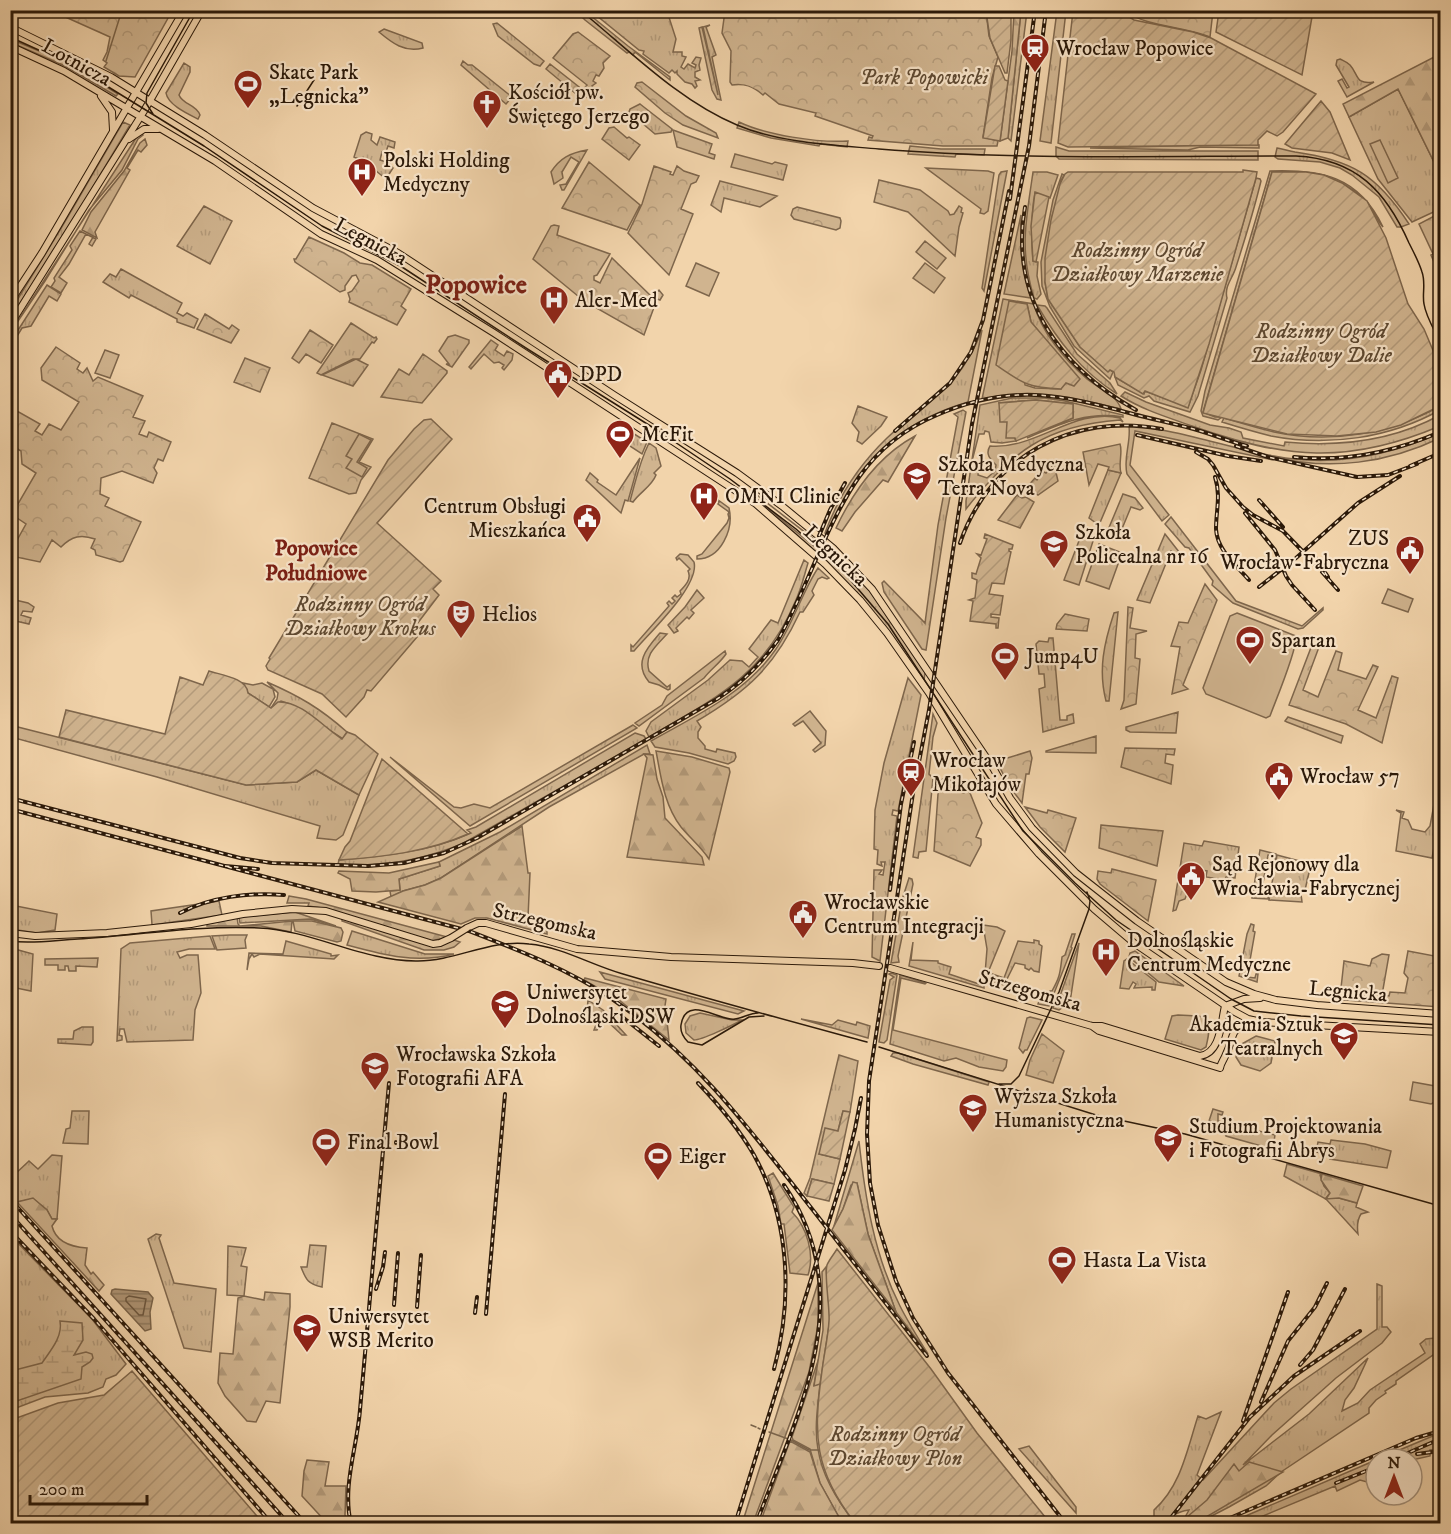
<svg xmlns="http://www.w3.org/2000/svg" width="1451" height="1534" font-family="'IM FELL DW Pica',serif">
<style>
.grass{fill:url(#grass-tufts);stroke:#7e664c;stroke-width:1.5;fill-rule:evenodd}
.forest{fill:url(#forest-firs);stroke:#7e664c;stroke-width:1.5}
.wetland{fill:url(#wetland-marsh);stroke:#7e664c;stroke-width:1.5}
.park{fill:url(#park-crowns);stroke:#7e664c;stroke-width:1.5}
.garden{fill:url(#garden-furrows);stroke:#7e664c;stroke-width:1.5}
.pitch{fill:#d0b48f;stroke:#7e664c;stroke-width:1.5}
.water{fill:url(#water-rules);stroke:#7a6349;stroke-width:1.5}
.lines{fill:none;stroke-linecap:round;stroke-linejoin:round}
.shore{stroke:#6c563e;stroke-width:1.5}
.stream{stroke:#7a6349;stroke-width:1.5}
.major-casing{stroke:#2b1909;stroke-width:8}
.major{stroke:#f2d4ab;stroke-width:6}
.tram{stroke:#2b1909;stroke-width:1.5}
.rail-casing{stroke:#2b1909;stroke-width:4}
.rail{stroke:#f7e3c8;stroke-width:1.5;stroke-dasharray:4.5;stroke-linecap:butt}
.major-bridge-casing{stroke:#2b1909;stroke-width:8;stroke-linecap:butt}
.major-bridge{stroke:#f2d4ab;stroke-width:6}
.labels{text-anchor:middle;stroke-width:4.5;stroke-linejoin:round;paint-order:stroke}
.poi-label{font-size:21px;fill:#2b1909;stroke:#f7e3c8;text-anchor:start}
.street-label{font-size:21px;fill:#2b1909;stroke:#f7e3c8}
.park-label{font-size:21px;font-style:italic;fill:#5d4831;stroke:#f7e3c8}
.neighbourhood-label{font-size:22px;font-weight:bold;fill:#7a1f14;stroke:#f7e3c8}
.district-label{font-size:27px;font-weight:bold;fill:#7a1f14;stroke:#f7e3c8}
</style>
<defs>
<pattern id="grass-tufts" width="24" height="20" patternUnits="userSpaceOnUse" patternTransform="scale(1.5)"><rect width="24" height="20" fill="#d0b48f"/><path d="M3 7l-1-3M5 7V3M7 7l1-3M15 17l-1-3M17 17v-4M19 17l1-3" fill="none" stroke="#b39a7a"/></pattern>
<pattern id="forest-firs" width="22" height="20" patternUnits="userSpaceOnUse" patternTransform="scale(1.5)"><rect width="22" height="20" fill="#d0b48f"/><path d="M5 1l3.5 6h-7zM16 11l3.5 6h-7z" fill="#b39a7a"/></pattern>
<pattern id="wetland-marsh" width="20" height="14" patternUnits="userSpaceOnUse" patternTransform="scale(1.5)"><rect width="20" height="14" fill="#d0b48f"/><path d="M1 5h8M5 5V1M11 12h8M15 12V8" fill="none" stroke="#b39a7a"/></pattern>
<pattern id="park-crowns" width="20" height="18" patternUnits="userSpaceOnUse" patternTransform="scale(1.5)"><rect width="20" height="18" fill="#d0b48f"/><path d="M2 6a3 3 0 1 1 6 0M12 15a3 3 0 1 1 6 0" fill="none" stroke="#b39a7a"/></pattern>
<pattern id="garden-furrows" width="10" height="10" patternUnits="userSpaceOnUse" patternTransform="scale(1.5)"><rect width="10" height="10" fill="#d0b48f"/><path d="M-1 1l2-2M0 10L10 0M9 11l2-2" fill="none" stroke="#b39a7a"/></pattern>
<pattern id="water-rules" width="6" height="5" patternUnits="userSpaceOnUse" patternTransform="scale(1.5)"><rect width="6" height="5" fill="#ae9474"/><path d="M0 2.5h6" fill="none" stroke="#8e785d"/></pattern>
</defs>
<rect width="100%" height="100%" fill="#f2d4ab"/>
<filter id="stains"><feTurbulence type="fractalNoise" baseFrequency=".00333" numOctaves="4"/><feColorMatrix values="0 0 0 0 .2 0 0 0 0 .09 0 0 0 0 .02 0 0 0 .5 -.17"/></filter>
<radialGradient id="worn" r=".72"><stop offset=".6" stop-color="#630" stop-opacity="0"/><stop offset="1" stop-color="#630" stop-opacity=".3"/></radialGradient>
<!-- grass -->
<path class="grass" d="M 585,11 L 628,46 L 670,77 L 670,80 L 635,52 L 633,55 L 629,52 L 627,53 L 585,20 L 581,16 Z
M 591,11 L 667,11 L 676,39 L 673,52 L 682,52 L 682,56 L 686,57 L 681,67 L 684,69 L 688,64 L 695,68 L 696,65 L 692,63 L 696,57 L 701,58 L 699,65 L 700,70 L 695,72 L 695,77 L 700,80 L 695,81 L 697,86 L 695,88 L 692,84 L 685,82 L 677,74 L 677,71 L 675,73 L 672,70 L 669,73 L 643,54 L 644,51 L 639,50 Z
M 1021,11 L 1027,11 L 1011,141 L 1008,138 Z
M 1057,11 L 1066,11 L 1051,143 L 1040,141 Z
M 497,23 L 544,61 L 540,66 L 534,64 L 498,36 L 493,24 Z
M 710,25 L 706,27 L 716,55 L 712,57 L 721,100 L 717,99 L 712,90 L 699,28 L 702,27 L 718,95 L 703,27 Z
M 384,29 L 422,43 L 423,48 C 405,53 392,43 379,32 Z
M 13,40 L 68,63 L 118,94 L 116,96 L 65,66 L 12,43 Z
M 1340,59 C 1344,61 1347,62 1350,65 C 1359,75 1355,85 1374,82 L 1347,97 L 1338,81 L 1342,79 L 1347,88 L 1349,87 L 1336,65 L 1337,60 Z
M 463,61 L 468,65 L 472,65 L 512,97 L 506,104 L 461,65 Z
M 184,63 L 190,67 L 190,72 L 179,95 C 183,105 196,104 200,115 L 198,119 C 188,114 168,105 166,93 Z
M 1398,89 L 1437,168 L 1440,164 L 1440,209 L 1412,222 L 1378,179 L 1349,117 Z
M 640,104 L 672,129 L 671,132 L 655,134 L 629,112 L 630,109 Z
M 123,122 L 130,125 L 87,197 L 11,318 L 11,310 L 60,230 Z
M 739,122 C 766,135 818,143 848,141 L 847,147 L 820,144 L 819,146 L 771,138 L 737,128 Z
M 673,130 L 712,144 L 709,153 L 715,155 L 714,159 L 677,147 Z
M 366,132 L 372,134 L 371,140 L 377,145 L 380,137 L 395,142 L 394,148 L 388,146 L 386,152 L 382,152 L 380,160 L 389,163 L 393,168 L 386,179 L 365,162 L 354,157 L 361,135 Z
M 142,133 L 143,135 L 138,139 L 122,170 L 89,210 L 45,281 L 16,324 L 136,138 Z
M 1250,144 L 1259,145 L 1259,148 L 1200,147 L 1188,150 L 1090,148 Z
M 910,146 L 941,149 L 985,149 L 984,155 L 956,154 L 955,157 L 908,154 Z
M 1056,147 L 1069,151 L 1258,151 L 1258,160 L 1059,159 L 1056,156 Z
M 1277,148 C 1283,149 1289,151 1295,152 C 1352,160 1377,175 1409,224 L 1401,227 L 1397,227 L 1379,197 L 1352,175 L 1340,168 L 1320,162 L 1278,159 L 1275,157 Z
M 587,150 L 564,190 L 562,190 L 560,185 L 566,184 L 579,162 L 571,157 L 562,172 L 563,178 L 554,184 L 551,172 C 560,158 570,153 587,150 Z
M 735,154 L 772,164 L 775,162 L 787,165 L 783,180 L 731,167 Z
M 926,168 L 988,171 L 994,173 L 988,211 L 984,214 L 980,213 L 981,209 Z
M 1007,171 L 984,291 L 982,288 L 999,175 L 1001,172 Z
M 1270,171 C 1321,169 1359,176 1383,227 C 1377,221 1374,211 1368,204 C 1340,173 1311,172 1272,172 L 1203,412 L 1215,417 L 1222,417 L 1218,420 L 1203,416 L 1201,411 L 1205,391 Z
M 1033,172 L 1047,172 L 1058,175 L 1050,198 L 1035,193 C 1031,215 1031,238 1033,261 L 1038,262 L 1037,276 L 1041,294 L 1037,299 L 1034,298 C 1019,248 1026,222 1033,172 Z
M 1062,174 L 1064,175 L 1061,181 L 1045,282 L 1048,299 L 1080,347 L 1108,371 L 1110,370 L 1113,372 L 1110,379 L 1074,346 L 1050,307 L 1042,286 L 1041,262 L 1053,200 Z
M 1256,178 L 1260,179 L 1261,181 C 1254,210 1245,239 1236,267 C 1233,278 1224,286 1227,298 L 1198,396 L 1190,412 L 1154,401 L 1149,396 L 1144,398 L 1118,385 L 1115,377 L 1144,394 L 1145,391 L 1188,407 L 1201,370 Z
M 720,181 L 777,196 L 760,207 L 724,198 L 721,212 L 711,205 Z
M 204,206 L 232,221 L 210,264 L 177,246 Z
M 1021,215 C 1020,244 1021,270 1031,298 L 1004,294 Z
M 80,231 L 96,239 L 92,246 L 89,244 L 93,237 L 86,234 L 69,264 L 59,277 L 67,283 L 61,293 L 51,287 L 55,281 L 54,278 L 72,250 L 70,246 Z
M 121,269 L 182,303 L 177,313 L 183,316 L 187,313 L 198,319 L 194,328 L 177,322 L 177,319 L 131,295 L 129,298 L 103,282 L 110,274 L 116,277 Z
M 47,285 L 61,294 L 57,301 L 49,296 L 31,326 L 22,328 L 11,346 L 11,341 Z
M 1003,299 L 1034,304 C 1041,332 1065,360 1087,379 C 1098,388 1117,395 1121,409 C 1072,397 1032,388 982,399 ZM 1009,301 L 1027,304 L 1031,322 L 1054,350 L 1061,389 L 1035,388 L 1025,385 Z
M 1037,305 L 1045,306 L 1047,308 L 1077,354 L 1110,383 L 1117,394 C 1081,371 1058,341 1037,305 Z
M 351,323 L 374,338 L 376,337 L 377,339 L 374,343 L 372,342 L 360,359 L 353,359 L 321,375 L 317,373 Z
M 982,330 L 968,402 C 891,425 859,464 827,535 L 825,533 C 838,497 859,465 887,438 C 929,399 960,388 982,330 Z
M 455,335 L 469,340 L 469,343 L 452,367 L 446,364 L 449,364 L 439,351 L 448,337 Z
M 491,340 L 498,345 L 495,350 L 504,356 L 507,351 L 513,354 L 512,360 L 504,370 L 502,368 L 504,365 L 499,362 L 494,363 L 484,354 L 471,369 L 469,367 Z
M 356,359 L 368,365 L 353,386 L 322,375 Z
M 1125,392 L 1146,402 L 1210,425 L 1229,428 L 1241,432 L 1243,438 L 1284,446 L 1285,442 C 1338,447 1393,441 1440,415 L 1440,426 C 1348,465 1285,459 1192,426 C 1167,417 1143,410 1121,396 Z
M 1012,398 L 1045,398 L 1065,401 L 1123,415 L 1123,417 C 1087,411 1060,424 1027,438 L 1073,418 L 1073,404 L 1036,400 L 999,403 L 1016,441 L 1002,443 L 991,442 L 989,432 L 985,431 L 984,434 L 979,434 L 972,461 L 984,466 L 979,468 L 978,475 L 987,478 L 995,471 L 996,465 C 990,459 985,454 990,446 C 1036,450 1074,407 1120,418 L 1123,422 L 1120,420 C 1046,425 1011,452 966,509 L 966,501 L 980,405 Z
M 858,406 L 887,417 L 881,426 L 862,444 L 857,441 L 859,432 L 852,423 Z
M 1440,406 L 1440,410 C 1390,438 1328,447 1271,436 C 1255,432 1238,427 1222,422 L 1224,418 C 1241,423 1257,428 1274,432 C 1330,444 1390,434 1440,406 Z
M 963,410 L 966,412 L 946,518 L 926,650 L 922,649 L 884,592 L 882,583 L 884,581 L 925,623 L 938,525 L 958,417 L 954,414 Z
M 620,425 L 647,442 L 642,454 L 613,435 Z
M 1129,426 C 1178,429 1225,447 1274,456 C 1331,467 1388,456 1440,433 L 1440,438 C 1388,463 1330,471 1274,457 L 1273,460 L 1135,431 L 1130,465 L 1169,515 L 1162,521 L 1127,474 C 1123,457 1131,444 1129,426 Z
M 649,443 L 656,448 L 661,466 L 654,473 L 656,475 C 652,486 640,492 633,502 L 630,501 C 636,480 639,463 649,443 Z
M 640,458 L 628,501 L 625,500 L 621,513 L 586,480 L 590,473 L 598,480 L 597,482 L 616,495 Z
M 1108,470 L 1121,473 L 1099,525 L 1089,518 Z
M 753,492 L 841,560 L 870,591 L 925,672 L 924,681 C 874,607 822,550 750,497 L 750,494 L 814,546 L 816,541 Z
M 1123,494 L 1135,498 L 1143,508 L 1140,510 L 1131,507 L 1119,536 L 1108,530 Z
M 714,497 L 729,508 C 734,529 721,559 697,559 L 697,556 L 702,554 L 727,523 L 729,518 L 728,514 L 729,512 L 718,504 L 719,502 Z
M 1171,517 L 1236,601 L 1302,626 L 1323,608 L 1323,610 L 1303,628 L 1298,629 L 1233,603 L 1212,585 L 1213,581 L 1189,548 L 1185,547 L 1165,524 Z
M 1165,534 L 1183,557 L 1171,551 L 1150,603 L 1137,600 Z
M 680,554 L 688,555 L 694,562 C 700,586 649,633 634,651 L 631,651 L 631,645 L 633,647 L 669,606 L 667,603 L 669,601 L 672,604 L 675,601 L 672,598 L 675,595 L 677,597 L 681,594 L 680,591 C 685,586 692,579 688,571 L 690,569 L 679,558 L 677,560 L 676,558 Z
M 804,560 L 808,563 C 804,576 801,590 795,602 C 764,676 714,699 649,737 L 646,731 L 651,722 L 708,680 L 730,660 L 742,661 L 749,667 L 758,657 L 749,649 L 771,620 L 778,623 Z
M 818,568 L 829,578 L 827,579 L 822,577 L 818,579 L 812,591 L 814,595 L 803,612 L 800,612 C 775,666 748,691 697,721 L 701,727 L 698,732 L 698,738 L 705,746 L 705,749 L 716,752 L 717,749 L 735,753 L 736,757 L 734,761 L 728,764 L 689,753 L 655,747 L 651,741 C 697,715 746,693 776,649 C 793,624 802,592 818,568 Z
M 697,590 L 704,598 L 691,610 L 694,613 L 689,619 L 687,617 L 676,628 L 678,631 L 674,633 L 668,625 L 685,607 Z
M 11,599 L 28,603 L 34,607 L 32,612 L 23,611 L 21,615 L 31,618 L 29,624 L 11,620 Z
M 660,633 L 667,634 C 656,646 644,655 649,671 L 667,687 L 670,685 L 670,689 L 668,690 L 659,685 L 649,682 C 633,663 647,648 660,633 Z
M 1049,638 L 1053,638 L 1060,720 L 1067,720 L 1067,716 L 1073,714 L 1074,723 L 1043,732 L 1039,689 L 1045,687 L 1044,674 L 1039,674 L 1036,644 L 1039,641 L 1048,642 Z
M 725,651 L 726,654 C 720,663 711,669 704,678 L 639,726 L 635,723 L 662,705 L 667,696 Z
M 908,678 L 921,695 L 898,811 L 893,810 L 892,815 L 897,816 L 880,961 L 872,957 L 874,870 L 882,870 L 879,874 L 883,875 L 885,862 L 881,862 L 882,866 L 877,864 L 878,850 L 874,849 L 875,810 L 884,763 Z
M 267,682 C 299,696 320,708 347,732 L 343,739 L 290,704 L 281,701 L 271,708 L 277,699 L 278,693 Z
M 243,683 L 253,685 L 262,683 L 273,689 L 275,697 L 269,707 L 248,693 Z
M 810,711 L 826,731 L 825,745 L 815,752 L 813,750 L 821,743 L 803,721 L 795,726 L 793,724 Z
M 1178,712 L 1176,733 L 1130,732 L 1126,730 L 1126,727 Z
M 933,714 L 937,723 L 933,737 L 929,774 L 933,778 L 926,851 L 919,852 L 918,858 L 913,857 Z
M 1288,717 L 1343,736 L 1341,743 L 1287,722 L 1285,721 Z
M 10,725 L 246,785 L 297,782 L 316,770 L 359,795 L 343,835 L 336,840 L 317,838 L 320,826 L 157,777 L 11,737 Z
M 633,725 L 637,728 L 470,826 L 390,757 L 454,807 L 461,808 L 474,804 L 490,808 Z
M 635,733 L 644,736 L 646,739 L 462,844 C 422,860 380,868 338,864 L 339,860 C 384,856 429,852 471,833 L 467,830 L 476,827 Z
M 1096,736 L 1096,753 L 1046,752 L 1046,751 Z
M 647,745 L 650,754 L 644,754 L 549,807 L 441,878 L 425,885 L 403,891 L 391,897 L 390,891 L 400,890 L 399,879 L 440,866 L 439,862 L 443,860 L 500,832 Z
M 1435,799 L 1440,801 L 1440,828 L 1437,832 L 1432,858 L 1396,851 L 1401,813 L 1396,810 L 1404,812 L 1402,818 L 1408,820 L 1412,829 L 1425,832 L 1430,826 Z
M 1204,841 L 1239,847 L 1235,878 L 1226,877 L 1225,880 L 1206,877 L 1207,871 L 1194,869 L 1187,883 L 1190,886 L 1185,899 L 1179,901 L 1176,910 L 1173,911 L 1184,843 L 1202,846 Z
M 1260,850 L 1276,854 L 1275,860 L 1274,856 L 1268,855 L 1261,894 L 1267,896 L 1269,893 L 1268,899 L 1252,898 Z
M 1277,855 L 1311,864 L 1305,890 L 1301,894 L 1302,902 L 1269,900 Z
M 909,878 L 912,879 L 913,884 L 898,956 L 899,962 L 891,963 L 902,900 Z
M 219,901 L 222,915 L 152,925 L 151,911 Z
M 11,905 L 57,914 L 55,930 L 37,933 L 11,929 Z
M 295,912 L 336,926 L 310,919 L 240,923 L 239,917 Z
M 1251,924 L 1254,925 L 1253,931 L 1255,932 L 1247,977 L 1255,978 L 1256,974 L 1258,974 L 1257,982 L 1239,976 L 1247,934 Z
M 983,925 L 997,927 L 1005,931 L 987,975 L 985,974 L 987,949 Z
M 352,931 L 425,954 L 454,954 C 416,964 384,955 347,945 Z
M 1072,934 L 1075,934 L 1071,947 L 1072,948 L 1049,1006 L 1038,1004 L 1039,1001 L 1047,997 L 1050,991 L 1052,991 C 1060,977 1060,973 1062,957 L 1065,955 Z
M 230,935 L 247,935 L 245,940 L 246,948 L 217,950 L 212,936 Z
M 210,936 L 215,949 L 189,949 L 177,952 L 180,958 L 187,955 L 198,955 L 201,993 L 195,1010 L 193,1040 L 127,1042 L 124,1029 L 120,1029 L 119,1035 L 122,1036 L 122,1040 L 117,1041 L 121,949 L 130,943 Z
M 1034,940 L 1039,941 L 1039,944 L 1042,946 L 1039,972 L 1034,971 L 1031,968 L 1029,970 L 1025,968 L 1025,965 L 1015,963 L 1004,985 L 990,980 L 992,974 L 1004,978 L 1018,941 L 1034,943 Z
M 286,941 L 331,954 L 331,956 L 338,955 L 334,959 L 260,954 L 254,957 L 252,954 L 249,959 L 247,970 L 249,953 L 283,954 Z
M 913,942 L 911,960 L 938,961 L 938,963 L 951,967 L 949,974 L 982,985 L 984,981 L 984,988 L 909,966 Z
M 1079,943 L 1070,1002 L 1059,1010 L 1053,1008 L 1061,993 Z
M 11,948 L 33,954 L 31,991 L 11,987 Z
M 1135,951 L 1184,986 L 1159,982 L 1129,957 L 1130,953 Z
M 98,958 L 97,967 L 76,966 L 76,971 L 69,971 L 68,966 L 65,966 L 65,970 L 58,970 L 58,965 L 45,965 L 45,959 Z
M 1127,959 L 1156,982 L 1155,990 L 1152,990 L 1152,987 L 1134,988 L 1136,984 L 1133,982 L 1129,989 L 1120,988 L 1124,961 Z
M 600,972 L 744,1011 L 738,1014 L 620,983 L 605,979 Z
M 891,973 L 897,975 L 887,1040 L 884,1043 L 879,1042 L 890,980 L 894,977 L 889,974 Z
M 900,975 L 926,983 L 925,984 L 901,978 L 893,1030 L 1007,1060 L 1006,1067 L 1003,1071 L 979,1067 L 956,1058 L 944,1061 L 890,1044 Z
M 588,1000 L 603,1010 L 626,1035 L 622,1035 L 608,1022 L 600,1024 L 597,1030 L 594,1030 L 597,1022 L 587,1011 Z
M 700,1013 L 732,1020 L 742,1020 C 733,1025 702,1040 694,1040 L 686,1033 L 685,1024 L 690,1016 Z
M 1178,1015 C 1207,1016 1214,1014 1206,1047 L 1201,1050 L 1165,1039 L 1172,1016 Z
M 1030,1017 L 1042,1020 L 1027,1050 L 1025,1050 L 1023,1053 L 1019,1048 L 1027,1018 Z
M 801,1019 L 832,1025 L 838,1020 L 856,1025 L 857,1022 L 870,1026 L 868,1038 Z
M 82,1027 L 93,1027 L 93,1042 L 91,1045 L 58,1043 L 58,1039 L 73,1039 L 74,1031 Z
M 1256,1036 L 1275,1041 L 1271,1063 L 1260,1071 L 1241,1065 L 1236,1057 L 1238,1046 Z
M 893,1053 L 898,1053 L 989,1082 L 988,1085 L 913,1064 L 891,1056 Z
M 839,1055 L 858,1061 L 850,1112 L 843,1111 L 838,1131 L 819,1154 L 840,1159 L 834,1184 L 812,1179 L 807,1196 L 804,1193 L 810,1178 Z
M 1213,1109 L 1223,1112 L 1222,1115 L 1218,1114 L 1218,1121 L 1275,1135 L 1273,1147 L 1279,1149 L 1279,1151 L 1226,1136 L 1220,1124 L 1209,1121 Z
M 72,1111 L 89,1111 L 88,1144 L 63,1143 L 66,1129 L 70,1128 Z
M 1331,1140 L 1365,1144 L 1391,1151 L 1387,1168 L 1330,1159 L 1330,1151 L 1329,1155 L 1316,1152 L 1318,1142 L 1330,1144 Z
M 859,1141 C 865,1197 874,1255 900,1306 C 908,1322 918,1338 928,1354 L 896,1312 L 868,1234 L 857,1183 L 851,1185 L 843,1209 L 834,1226 Z
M 52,1155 L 62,1156 L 57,1219 L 52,1219 L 47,1210 L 33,1199 L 17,1202 L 11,1195 L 10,1173 L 13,1176 L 29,1161 L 38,1169 Z
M 1287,1164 L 1322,1174 L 1320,1175 L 1324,1186 L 1330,1193 L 1326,1198 L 1339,1198 L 1357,1203 L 1356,1207 L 1368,1212 L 1361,1214 C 1357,1220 1357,1227 1358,1234 L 1326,1199 L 1284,1176 Z
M 156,1234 L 161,1235 L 159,1238 L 174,1283 L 216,1289 L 211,1352 L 184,1348 L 148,1239 Z
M 10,1235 L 92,1319 L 126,1364 L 116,1375 L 106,1379 L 103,1387 L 88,1393 L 45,1397 L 11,1410 Z
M 310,1245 L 326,1246 L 322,1287 C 308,1284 306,1280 301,1267 L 307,1267 Z
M 228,1246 L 246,1248 L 241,1266 L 247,1267 L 244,1296 L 227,1295 Z
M 1377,1284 L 1382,1286 L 1382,1327 L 1387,1327 L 1391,1332 L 1382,1343 L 1336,1378 L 1272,1435 L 1243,1465 L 1309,1414 L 1368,1358 L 1354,1388 L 1345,1400 L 1342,1411 L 1358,1403 L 1370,1390 L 1425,1353 L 1420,1344 L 1426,1339 L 1435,1338 L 1440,1345 L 1440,1350 L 1396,1381 L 1396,1384 L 1385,1391 L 1386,1393 L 1376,1400 L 1369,1408 L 1369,1413 L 1281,1472 L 1266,1486 L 1229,1507 L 1198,1523 L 1179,1523 L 1184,1519 L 1189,1510 C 1170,1512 1170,1523 1150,1524 L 1154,1520 L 1154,1510 C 1181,1486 1187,1450 1198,1416 L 1206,1419 L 1221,1412 L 1197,1475 L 1203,1480 L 1274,1403 L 1291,1389 L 1377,1329 Z
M 819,1358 L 814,1385 L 820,1384 C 818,1404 814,1429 818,1449 C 822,1476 838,1502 855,1523 L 844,1523 L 840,1519 L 820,1483 L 810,1449 L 793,1440 L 792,1437 Z
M 1440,1433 L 1440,1449 L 1430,1450 L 1430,1456 L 1412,1460 L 1378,1459 Z
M 1029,1446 L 1076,1507 L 1076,1513 L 1019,1449 Z
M 1376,1460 L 1376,1473 L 1372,1474 L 1373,1476 L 1367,1482 L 1360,1480 L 1337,1491 L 1335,1486 L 1246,1523 L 1223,1523 L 1234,1521 Z"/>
<!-- forest -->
<path class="forest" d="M 1014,11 L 1021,11 L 1008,138 L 1000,141 L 1012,51 Z
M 1440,54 L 1440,64 L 1435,67 L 1440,79 L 1440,164 L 1437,168 L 1398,89 L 1349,117 L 1343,104 Z
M 145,139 L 147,145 L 141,152 L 138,150 L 127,168 L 130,170 L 95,232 L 97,238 L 82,230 L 91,212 L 124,171 L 140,143 Z
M 1440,213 L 1440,259 L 1434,262 L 1431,255 L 1433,254 L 1419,224 Z
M 915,436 L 888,482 L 883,480 L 855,512 L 842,531 L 836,528 C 854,490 878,456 915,436 Z
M 656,751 L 692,757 L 729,768 L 730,772 L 709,859 C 701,847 690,838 681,827 C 664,805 661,777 656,751 Z
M 644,754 L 653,755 L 657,779 L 663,797 L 665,818 L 702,857 L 704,865 L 627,857 L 647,758 Z
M 522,826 L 528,873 L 530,873 L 528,918 L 542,919 L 547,924 L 547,934 L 487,918 L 475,918 L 461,924 L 378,902 L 403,891 L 425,885 L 441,878 Z
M 439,862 L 440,866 L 399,879 L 400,890 L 376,892 L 352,891 L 350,879 L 338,873 L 339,871 L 389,873 Z
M 289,896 L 306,899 L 447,937 L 432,941 L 322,908 L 308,906 L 309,903 L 287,903 Z
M 237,917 L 238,924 L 240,926 L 292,921 L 291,932 L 261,926 L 207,926 L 207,924 Z
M 342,918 L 437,946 L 454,940 L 460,942 L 454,947 L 444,950 L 424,950 L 342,921 Z
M 293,921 L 312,921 L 341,928 L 343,932 L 341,941 L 337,942 L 295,931 Z
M 585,978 L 666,999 L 663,1019 L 667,1021 L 669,1040 L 619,1000 L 584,980 Z
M 1322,1174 L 1363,1186 L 1357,1203 L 1339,1198 L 1326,1199 L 1330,1193 L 1321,1180 Z
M 853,1182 L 857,1183 L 868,1234 L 896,1312 L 832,1230 L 843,1209 Z
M 33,1198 L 47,1210 L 52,1219 L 57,1219 L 52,1226 C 56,1243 72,1247 87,1248 L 85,1265 L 91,1274 L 93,1272 L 104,1285 L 99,1291 L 17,1202 Z
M 826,1267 L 830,1319 L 820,1384 L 814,1386 L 823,1330 L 822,1272 Z
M 818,1283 L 818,1325 L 809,1372 L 753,1523 L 742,1524 Z
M 265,1292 L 290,1294 L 290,1307 L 280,1403 L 266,1401 L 256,1422 L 247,1421 L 225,1396 L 218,1383 L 220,1353 L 233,1354 L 238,1298 L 244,1296 L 264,1300 Z
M 790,1441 L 810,1452 L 820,1483 L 840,1519 L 839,1523 L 760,1523 Z
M 307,1460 L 329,1462 L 325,1486 L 346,1486 L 345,1515 L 348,1523 L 327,1523 L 302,1496 L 304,1471 Z
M 1249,1462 L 1283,1472 L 1196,1523 L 1180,1523 L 1207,1500 L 1234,1464 L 1239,1471 Z"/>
<!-- wetland -->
<path class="wetland" d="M 60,1321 L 82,1323 L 83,1340 L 74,1355 L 86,1352 L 92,1354 L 93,1358 L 90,1362 L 82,1367 L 81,1379 L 11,1403 L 11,1371 L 42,1363 C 50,1351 63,1337 60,1321 Z"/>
<!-- park -->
<path class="park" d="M 52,11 L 172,11 L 135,77 L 119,76 L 104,67 L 107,63 L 103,60 L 107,52 L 110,37 Z
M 725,11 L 986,11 L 989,36 L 998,57 L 992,78 L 983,137 L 998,141 L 997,146 L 943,146 L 868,140 L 869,137 L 872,138 L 873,136 L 815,116 L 816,113 L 779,104 L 765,93 L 763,95 C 753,86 744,83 732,85 L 730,82 L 731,51 L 722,33 Z
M 1124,11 L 1213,11 L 1210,37 C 1182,26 1148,27 1124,11 Z
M 578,32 L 610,56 L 603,63 L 604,68 L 599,76 L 596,75 L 593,81 L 596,83 L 592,86 L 594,89 L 589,97 L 581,98 L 546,69 L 550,64 L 583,90 L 587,85 L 553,58 L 573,34 Z
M 642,82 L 686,116 L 716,133 L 718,138 L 683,125 L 665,113 L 635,87 L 637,83 Z
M 614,127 L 627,138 L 629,137 L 640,145 L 629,160 L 602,139 L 609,128 Z
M 589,162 L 640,205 L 627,230 L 562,208 Z
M 654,166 L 671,172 L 670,174 L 673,175 L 677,166 L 684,171 L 699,176 L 696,182 L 691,184 L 681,209 L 693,214 L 669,275 L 628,233 L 642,204 Z
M 879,180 L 920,190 L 948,211 L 950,215 L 954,214 L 959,206 L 962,208 L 961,212 L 963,213 L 959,227 L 955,256 L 908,212 L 874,202 Z
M 797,207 L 840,218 L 841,221 L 840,228 L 836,230 L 794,219 L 791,215 L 793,209 Z
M 554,225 L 559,226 L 557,235 L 610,254 L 597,275 L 594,276 L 594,280 L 600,283 L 612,258 L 652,297 L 659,290 L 663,295 L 660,300 L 657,299 L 644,335 L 584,301 L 533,259 L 551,226 Z
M 309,237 L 344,253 L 360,263 L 372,265 L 411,289 L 401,306 L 406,310 L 397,325 L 349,302 L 350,299 L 348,293 L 352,291 L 359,281 L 356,275 L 352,276 L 345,286 L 345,290 L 340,292 L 295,262 L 294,259 L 296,259 Z
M 205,314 L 229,329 L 232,325 L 239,330 L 231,343 L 197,329 Z
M 310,330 L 333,345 L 321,363 L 306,354 L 299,363 L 292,358 Z
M 56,347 L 80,363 L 77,369 L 83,373 L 87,368 L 93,381 L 98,377 L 143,396 L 133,417 L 145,421 L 139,434 L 147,437 L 149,432 L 171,442 L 163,461 L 158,459 L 154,468 L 157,473 L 153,483 L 122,471 L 101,478 L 100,494 L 109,498 L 105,506 L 141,522 L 123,561 L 120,562 L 96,555 L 95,550 L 91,548 L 95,539 C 81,534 72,536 61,547 L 52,540 L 40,562 L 11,556 L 11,551 L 26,524 L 14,516 L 11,521 L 11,499 L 18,504 L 36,473 L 22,464 L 21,451 L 11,445 L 11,421 L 17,411 L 40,424 L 35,431 L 42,435 L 49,424 L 61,430 L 79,402 L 42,380 L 41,368 Z
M 423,354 L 447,371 L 447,373 L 422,403 L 381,397 L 399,369 L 409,375 Z
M 245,358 L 270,368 L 260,392 L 234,382 Z
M 332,423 L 373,439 L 359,462 L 371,467 L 361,480 L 356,493 L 349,494 L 309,478 Z
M 1120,444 C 1123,452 1118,464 1121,473 L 1108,470 L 1109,467 L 1098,464 L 1089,485 L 1083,452 Z
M 1205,584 L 1217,600 L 1183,685 L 1188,689 L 1172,694 L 1180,647 L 1171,646 L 1179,622 L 1188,623 Z
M 1128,607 L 1133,608 L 1130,628 L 1147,631 L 1136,634 L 1135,658 L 1140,659 L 1136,704 L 1121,709 L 1124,700 Z
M 1118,612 L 1109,701 L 1106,701 C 1098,670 1104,643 1114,613 Z
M 1065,614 L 1089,619 L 1087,631 L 1056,629 L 1057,624 Z
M 1312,645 L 1319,647 L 1303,690 L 1318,697 L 1336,651 L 1342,653 L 1338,670 L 1366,679 L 1373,665 L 1378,667 L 1358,710 L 1376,718 L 1392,676 L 1398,678 L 1382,743 L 1346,724 L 1289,705 Z
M 1125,748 L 1175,749 L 1174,755 L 1166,754 L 1165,763 L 1173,765 L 1171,784 L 1121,767 Z
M 1030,751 L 1032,758 L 1029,774 L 1026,774 L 1022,803 L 1010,787 L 998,764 L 1001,760 Z
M 948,776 L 956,790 L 964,793 L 966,789 L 970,793 L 982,823 L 976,837 L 981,839 L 981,845 L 970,866 L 934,851 L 938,794 L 941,780 Z
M 1025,807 L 1047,813 L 1048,810 L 1076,818 L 1065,852 L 1040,827 Z
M 1101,825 L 1163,831 L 1157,866 L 1099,848 Z
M 1112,869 L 1156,880 L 1148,921 L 1100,884 L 1097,879 L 1098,871 L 1111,873 Z
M 1408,951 L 1440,957 L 1440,1007 L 1332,999 L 1333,990 L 1339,991 L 1341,988 L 1344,961 L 1370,966 L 1372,959 L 1382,954 L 1389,955 L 1382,995 L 1389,996 L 1390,992 L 1405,993 L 1408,978 L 1404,973 Z
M 1042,1034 L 1064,1051 L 1053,1083 L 1026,1075 L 1030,1060 Z"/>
<!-- garden -->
<path class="garden" d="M 986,11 L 1011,11 L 1011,40 L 1007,73 L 1005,73 L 990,38 Z
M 1073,11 L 1120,11 L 1134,20 L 1193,32 L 1211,38 L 1316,94 L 1283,132 L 1277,136 L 1267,131 L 1258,140 L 1258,145 L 1068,147 L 1058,143 Z
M 1219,11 L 1313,11 L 1302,75 L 1216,32 Z
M 995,66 L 999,66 L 1005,80 L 1008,81 L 1000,141 L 983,138 Z
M 1321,101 L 1330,112 L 1350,160 L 1332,153 L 1292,148 L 1285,144 Z
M 1243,170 L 1257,172 L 1256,178 L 1209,344 L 1188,408 L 1145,391 L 1143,394 L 1115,377 L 1114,372 L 1110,370 L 1108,372 L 1080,347 L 1048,299 L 1045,282 L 1045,258 L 1051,220 L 1060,184 L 1065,174 L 1068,172 L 1243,172 Z
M 1272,172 L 1306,172 L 1324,175 L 1342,183 L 1367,201 L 1386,238 L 1408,304 L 1424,329 L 1440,367 L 1440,406 L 1401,425 L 1376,432 L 1337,436 L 1287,434 L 1203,413 Z
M 1035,192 L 1049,197 L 1036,262 L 1033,261 L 1031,226 Z
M 1009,301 L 1027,304 L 1031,322 L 1080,379 L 1074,386 L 1066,383 L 1061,389 C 1028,388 1022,383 996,365 Z
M 1036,400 L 1073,404 L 1073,418 L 1016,441 L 1015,438 L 1006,438 L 1007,422 L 1000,422 L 999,403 Z
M 431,419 L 452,439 L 377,523 L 441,581 L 433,589 L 439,595 L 417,624 L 423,630 L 371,691 L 367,690 L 364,697 L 346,717 L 322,694 L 268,670 L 266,666 L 270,659 L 269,658 L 388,460 L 414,429 L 424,420 Z
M 1054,464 L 1058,481 L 1038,495 L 1027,487 L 1035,478 L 1037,480 L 1044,472 L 1046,473 Z
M 1017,495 L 1022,498 L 1026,497 L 1034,502 L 1020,528 L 998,520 Z
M 985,534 L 1013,545 L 1012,549 L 1009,549 L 1009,551 L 1011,552 L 1004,584 L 992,583 L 989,594 L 1003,596 L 1000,615 L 991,614 L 991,617 L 999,618 L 998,628 L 996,628 L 996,624 L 970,621 L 973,601 L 969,600 L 975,598 L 977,580 L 972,578 L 972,573 L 976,574 L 981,558 L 977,554 L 981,555 L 987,539 L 984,538 Z
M 209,671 C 221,675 247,678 248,693 L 271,708 L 278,702 C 302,701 323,727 342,739 L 347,732 L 355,735 L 378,754 L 359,795 L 316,770 L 297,782 L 246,785 L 59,737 L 66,710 L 165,734 L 180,677 L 203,685 Z
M 382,759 L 468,834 C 427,852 383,857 339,860 L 345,847 L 350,841 Z
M 843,1111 L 850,1112 L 840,1159 L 819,1154 L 825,1128 L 838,1131 Z
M 773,1173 L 794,1207 L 792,1212 C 807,1227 815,1255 808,1275 L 790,1273 L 784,1224 L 781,1224 L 778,1206 L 768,1176 Z
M 812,1179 L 834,1184 L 829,1201 L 807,1196 Z
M 837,1249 L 931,1369 L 977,1433 L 1050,1523 L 855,1523 C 814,1471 813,1435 822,1371 C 824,1354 828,1338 829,1321 C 830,1307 824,1275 827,1265 C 829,1260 834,1254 837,1249 Z
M 132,1371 L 263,1523 L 11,1523 L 11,1420 L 58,1403 L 104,1395 Z"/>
<!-- pitch -->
<path class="pitch" d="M 1380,140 L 1398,178 L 1388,183 L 1370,144 Z
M 925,241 L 946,258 L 937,269 L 916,252 Z
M 696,263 L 719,273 L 709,296 L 686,286 Z
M 925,263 L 945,278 L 934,293 L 913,278 Z
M 105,350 L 119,355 L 110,378 L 95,373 Z
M 359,434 L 371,440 L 357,462 L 367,468 L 362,477 L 346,468 L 352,459 L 346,456 Z
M 1082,533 L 1094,538 L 1079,585 L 1064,580 Z
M 1099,544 L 1122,553 L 1109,589 L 1086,581 Z
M 1388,589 L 1413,599 L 1408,612 L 1382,603 Z
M 1237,613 L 1296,636 C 1298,648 1275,702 1270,716 L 1266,718 L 1206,694 L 1203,688 L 1230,616 Z
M 1413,1082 L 1435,1086 L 1437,1089 L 1435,1102 L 1431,1104 L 1410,1100 Z"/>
<!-- water -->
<path class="water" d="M 115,1289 L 148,1292 L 153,1298 L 150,1312 L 151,1329 L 145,1331 L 111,1294 L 112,1290 Z"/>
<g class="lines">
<!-- shore -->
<path class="shore" d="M 129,1296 L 146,1299 L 143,1315 L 139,1315 L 126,1301 L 126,1298 Z"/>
<!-- stream -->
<path class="stream" d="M 106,61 L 122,10
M 751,1425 L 756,1427
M 758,1428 L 760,1429
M 769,1432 L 791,1440 L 809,1450 L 819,1450"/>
<!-- major casing -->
<g class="major-casing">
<path id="major" d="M 10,27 L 111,77 L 205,135 L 313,208 L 398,253 L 614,395 L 737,473 L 782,506 L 833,548 L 872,589 L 992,766 L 1010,798 L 1032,828 L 1076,873 L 1137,921 L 1226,982 L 1254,994 L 1276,1000 L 1317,1005 L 1440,1014
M 10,46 L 64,71 L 215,161 L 321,234 L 377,260 L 494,333 L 756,504 L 825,564 L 860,600 L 887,633 L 929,693 L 996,804 L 1039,854 L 1094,909 L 1134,943 L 1235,1012 L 1248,1019 L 1262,1022 L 1440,1032
M 101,96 L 112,112 L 113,130
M 129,139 L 144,129 L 158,129
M 10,302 L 42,253 L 184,10
M 10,325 L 144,111 L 202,10
M 467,928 L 478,923 L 486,923 L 577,949 L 671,957 L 853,963 L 879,966
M 10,933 L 35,936 L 107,933 L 191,924 L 243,914 L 292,909 L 326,911 L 433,944 L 440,943 L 451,938
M 890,968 L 1092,1026 L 1102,1026 L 1200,1056 C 1221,1053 1221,1022 1225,1006
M 1225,1006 L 1244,999 L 1260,998
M 1092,1026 L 1099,1031 L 1220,1068 C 1221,1062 1224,1060 1226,1054 C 1236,1034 1227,1031 1252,1021"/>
</g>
<!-- major -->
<use href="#major" class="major"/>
<!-- tram -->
<path class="tram" d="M 580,10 C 629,50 679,101 737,125 C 779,143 834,145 879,149 C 1017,160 1158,156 1296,156 C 1356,159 1386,191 1409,243 C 1414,253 1419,262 1422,272 C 1426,283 1422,294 1424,304 C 1426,317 1435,331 1440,342
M 10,37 L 76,67 L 204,146 L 322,226 L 402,267 L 529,350 L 660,432 L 730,479 L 796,529 L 841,569 L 888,624 L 1023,831 L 1075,883 L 1116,920 L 1231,999 L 1254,1011 L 1301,1016 L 1440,1025
M 297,106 L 314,80
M 153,114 L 146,103 L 147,93 L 194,10
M 10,941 C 33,944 56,940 78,939 C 139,935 198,925 259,928 C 312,930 364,962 418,961 C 456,961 490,939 529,944 C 562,947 591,965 623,974 C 704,998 786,1020 867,1042
M 758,1013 C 750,1013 743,1018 735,1019 C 720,1022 686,993 681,1025 C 680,1032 683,1037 688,1042 L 702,1045 L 749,1017 L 764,1016
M 879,1047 L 1096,1115 L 1185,1134 L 1440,1206
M 999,1084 L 1011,1084 L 1019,1076 L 1059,992 L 1089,909 L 1090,901 L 1087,892"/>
<!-- rail casing -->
<g class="rail-casing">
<path id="rail" d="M 1046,10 L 1029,146 L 972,424 L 929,710 L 913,793 L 869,1081 L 867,1134 L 870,1183 L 878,1225 L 896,1281 L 913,1318 L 948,1373 L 1066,1524
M 1010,199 L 1035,10
M 1025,207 C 1009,297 1059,367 1136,410
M 895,431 L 950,383 L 971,352 L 983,320 L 1009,191
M 1137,435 L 1228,456 L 1261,461
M 1236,446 L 1268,457 L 1357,477 L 1388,475 L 1417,464
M 1196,452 L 1208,459 L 1213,465 L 1226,488 L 1243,507 L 1253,515 L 1283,531 L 1317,566
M 1294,457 C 1345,462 1394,452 1440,432
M 1410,466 L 1440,453
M 1215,477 C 1221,495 1216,511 1216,529 C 1217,550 1236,565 1249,580
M 1259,500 L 1283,527
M 1245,513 L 1275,550 L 1286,576 L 1292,585 L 1315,610
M 819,536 L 830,510 L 845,483
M 960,543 C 990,456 1073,412 1162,429
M 1315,557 L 1328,577
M 1322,572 L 1338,590
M 1259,587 L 1296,558 L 1358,503 L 1400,476
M 10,798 L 240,858 L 272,863 L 368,866 L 404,863 L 444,853 L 477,838 L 717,699 C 742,683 761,664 778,640 C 808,587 825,526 859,477 C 879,449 906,428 937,415 C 1011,383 1059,394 1133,414 C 1152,419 1171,423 1190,428 C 1209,433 1228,441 1247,446
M 10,809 L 469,931 C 518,950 568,969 612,999 C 690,1052 742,1119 798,1191 C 841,1246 884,1301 927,1356
M 225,866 L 258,869
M 890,890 L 901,804 L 914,742
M 180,913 C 210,897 250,892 284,895
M 621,1016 L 659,1046
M 698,1083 C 719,1105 739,1129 754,1155 C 790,1220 793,1299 774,1369
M 396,1143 L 396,1142
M 10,1199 L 306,1524
M 10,1214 L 289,1524
M 10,1231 L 94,1319 L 272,1524
M 376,1289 L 383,1267 L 385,1252
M 394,1305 L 398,1253
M 417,1307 L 421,1255
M 475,1313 L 477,1297
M 486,1314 L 505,1094
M 1300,1365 L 1313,1350 L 1345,1289
M 1261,1402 L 1288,1341 L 1315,1307 L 1327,1283
M 1243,1421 L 1288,1292
M 1417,1454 L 1440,1451
M 1394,1459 L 1440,1439
M 1336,1483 L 1376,1467
M 351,1524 C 342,1486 357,1448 360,1410 C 370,1301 379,1192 389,1083
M 735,1524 L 845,1170 L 855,1129 L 861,1098
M 756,1524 C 798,1412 861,1297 784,1185
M 1166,1524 L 1250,1417 L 1294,1376 L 1360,1331
M 1216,1524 L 1416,1438 L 1440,1431"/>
</g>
<!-- rail -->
<use href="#rail" class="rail"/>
<!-- major-bridge casing -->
<g class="major-bridge-casing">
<path id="major-bridge" d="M 451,938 L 467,928"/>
</g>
<!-- major-bridge -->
<use href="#major-bridge" class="major-bridge"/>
</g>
<!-- icons -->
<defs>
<g id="station-pin" transform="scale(1.5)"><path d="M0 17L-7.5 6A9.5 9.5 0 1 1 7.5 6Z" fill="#8f2418" stroke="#f7e3c8"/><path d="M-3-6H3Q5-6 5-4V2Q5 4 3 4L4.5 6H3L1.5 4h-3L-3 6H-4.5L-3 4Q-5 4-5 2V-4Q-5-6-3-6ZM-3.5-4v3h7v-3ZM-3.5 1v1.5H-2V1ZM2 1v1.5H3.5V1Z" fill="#fff"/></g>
<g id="stadium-pin" transform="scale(1.5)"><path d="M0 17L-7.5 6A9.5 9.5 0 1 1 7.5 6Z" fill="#8f2418" stroke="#f7e3c8"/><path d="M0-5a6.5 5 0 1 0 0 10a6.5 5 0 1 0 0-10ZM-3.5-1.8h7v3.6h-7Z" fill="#fff"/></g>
<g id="church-pin" transform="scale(1.5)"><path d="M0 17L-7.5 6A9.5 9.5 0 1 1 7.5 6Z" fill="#8f2418" stroke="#f7e3c8"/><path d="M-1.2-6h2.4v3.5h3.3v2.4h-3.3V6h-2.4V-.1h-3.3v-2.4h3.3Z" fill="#fff"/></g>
<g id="hospital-pin" transform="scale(1.5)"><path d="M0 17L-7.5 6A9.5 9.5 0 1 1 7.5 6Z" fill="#8f2418" stroke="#f7e3c8"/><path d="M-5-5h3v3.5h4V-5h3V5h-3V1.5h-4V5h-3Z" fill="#fff"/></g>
<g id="civic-pin" transform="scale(1.5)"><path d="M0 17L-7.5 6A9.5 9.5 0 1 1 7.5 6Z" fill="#8f2418" stroke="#f7e3c8"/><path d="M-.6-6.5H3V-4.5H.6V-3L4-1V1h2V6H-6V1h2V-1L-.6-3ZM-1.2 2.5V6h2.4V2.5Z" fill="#fff"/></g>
<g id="university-pin" transform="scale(1.5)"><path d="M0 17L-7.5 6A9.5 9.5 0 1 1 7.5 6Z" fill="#8f2418" stroke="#f7e3c8"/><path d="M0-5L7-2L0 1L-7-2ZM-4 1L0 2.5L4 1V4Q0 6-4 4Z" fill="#fff"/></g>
<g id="theatre-pin" transform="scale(1.5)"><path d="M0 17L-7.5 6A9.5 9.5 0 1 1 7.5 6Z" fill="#8f2418" stroke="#f7e3c8"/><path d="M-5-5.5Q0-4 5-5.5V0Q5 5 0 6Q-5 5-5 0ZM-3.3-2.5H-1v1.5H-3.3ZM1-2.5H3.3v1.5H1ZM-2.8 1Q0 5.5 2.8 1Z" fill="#fff"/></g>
</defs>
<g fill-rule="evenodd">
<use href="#station-pin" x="1035" y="48"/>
<use href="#stadium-pin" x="248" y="84"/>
<use href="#church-pin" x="487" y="104"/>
<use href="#hospital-pin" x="362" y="172"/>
<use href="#hospital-pin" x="554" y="300"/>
<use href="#civic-pin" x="558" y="374"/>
<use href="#stadium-pin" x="620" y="434"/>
<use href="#university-pin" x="917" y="476"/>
<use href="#hospital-pin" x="704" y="496"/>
<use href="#civic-pin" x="587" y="518"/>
<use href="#university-pin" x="1054" y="544"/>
<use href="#civic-pin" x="1410" y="550"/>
<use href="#theatre-pin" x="461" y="614"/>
<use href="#stadium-pin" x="1250" y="640"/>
<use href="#stadium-pin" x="1005" y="656"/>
<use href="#station-pin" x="911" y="772"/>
<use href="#civic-pin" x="1279" y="776"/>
<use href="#civic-pin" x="1191" y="876"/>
<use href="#civic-pin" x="803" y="914"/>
<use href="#hospital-pin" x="1106" y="952"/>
<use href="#university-pin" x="505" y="1004"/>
<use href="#university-pin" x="1344" y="1036"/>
<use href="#university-pin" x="375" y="1066"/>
<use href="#university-pin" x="973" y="1108"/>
<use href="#university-pin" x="1168" y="1138"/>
<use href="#stadium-pin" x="326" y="1142"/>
<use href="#stadium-pin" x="658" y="1156"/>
<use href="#stadium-pin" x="1062" y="1260"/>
<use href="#university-pin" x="307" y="1328"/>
</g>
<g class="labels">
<!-- poi labels -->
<g class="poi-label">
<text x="1056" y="55">Wrocław Popowice</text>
<text x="269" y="79">Skate Park<tspan x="269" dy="24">„Legnicka”</tspan></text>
<text x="508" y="99">Kościół pw.<tspan x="508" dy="24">Świętego Jerzego</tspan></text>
<text x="383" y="167">Polski Holding<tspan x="383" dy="24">Medyczny</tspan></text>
<text x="575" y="307">Aler-Med</text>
<text x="579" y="381">DPD</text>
<text x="641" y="441">McFit</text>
<text x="938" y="471">Szkoła Medyczna<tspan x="938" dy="24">Terra Nova</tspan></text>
<text x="725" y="503">OMNI Clinic</text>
<text x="566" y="513" text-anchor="end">Centrum Obsługi<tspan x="566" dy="24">Mieszkańca</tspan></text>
<text x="1075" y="539">Szkoła<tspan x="1075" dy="24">Policealna nr 16</tspan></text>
<text x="1389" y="545" text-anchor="end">ZUS<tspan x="1389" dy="24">Wrocław-Fabryczna</tspan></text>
<text x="482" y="621">Helios</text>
<text x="1271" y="647">Spartan</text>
<text x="1026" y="663">Jump4U</text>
<text x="932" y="767">Wrocław<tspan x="932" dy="24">Mikołajów</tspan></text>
<text x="1300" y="783">Wrocław 57</text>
<text x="1212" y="871">Sąd Rejonowy dla<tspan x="1212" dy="24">Wrocławia-Fabrycznej</tspan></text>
<text x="824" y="909">Wrocławskie<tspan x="824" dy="24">Centrum Integracji</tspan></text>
<text x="1127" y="947">Dolnośląskie<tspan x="1127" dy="24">Centrum Medyczne</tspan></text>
<text x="526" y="999">Uniwersytet<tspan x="526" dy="24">Dolnośląski DSW</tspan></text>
<text x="1323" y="1031" text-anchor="end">Akademia Sztuk<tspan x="1323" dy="24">Teatralnych</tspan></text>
<text x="396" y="1061">Wrocławska Szkoła<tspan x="396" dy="24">Fotografii AFA</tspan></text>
<text x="994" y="1103">Wyższa Szkoła<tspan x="994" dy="24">Humanistyczna</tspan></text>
<text x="1189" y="1133">Studium Projektowania<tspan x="1189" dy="24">i Fotografii Abrys</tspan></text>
<text x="347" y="1149">Final Bowl</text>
<text x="679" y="1163">Eiger</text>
<text x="1083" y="1267">Hasta La Vista</text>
<text x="328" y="1323">Uniwersytet<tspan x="328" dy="24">WSB Merito</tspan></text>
</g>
<!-- street labels -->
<g class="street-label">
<text transform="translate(77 62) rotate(29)" y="7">Lotnicza</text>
<text transform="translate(371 241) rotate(28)" y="7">Legnicka</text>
<text transform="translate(836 555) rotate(43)" y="7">Legnicka</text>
<text transform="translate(545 921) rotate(13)" y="7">Strzegomska</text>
<text transform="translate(1030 990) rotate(16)" y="7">Strzegomska</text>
<text transform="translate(1348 991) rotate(5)" y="7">Legnicka</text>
</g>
<!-- park labels -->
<g class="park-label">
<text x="924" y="84">Park Popowicki</text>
<text x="1137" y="257">Rodzinny Ogród<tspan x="1137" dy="24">Działkowy Marzenie</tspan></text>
<text x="1321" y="338">Rodzinny Ogród<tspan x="1321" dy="24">Działkowy Dalie</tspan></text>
<text x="360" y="611">Rodzinny Ogród<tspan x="360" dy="24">Działkowy Krokus</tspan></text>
<text x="895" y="1441">Rodzinny Ogród<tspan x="895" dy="24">Działkowy Plon</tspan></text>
</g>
<!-- neighbourhood labels -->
<g class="neighbourhood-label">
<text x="316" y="555">Popowice<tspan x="316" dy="25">Południowe</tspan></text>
</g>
<!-- district labels -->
<g class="district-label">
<text x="476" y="293">Popowice</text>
</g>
</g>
<!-- margin -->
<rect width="1451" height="1534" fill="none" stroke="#f2d4ab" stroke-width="36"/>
<rect x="12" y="12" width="1427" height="1510" fill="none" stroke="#2b1909" stroke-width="3"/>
<rect x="18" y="18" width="1415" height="1498" fill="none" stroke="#2b1909" stroke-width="1.5"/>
<!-- north arrow -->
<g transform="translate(1394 1477)"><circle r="28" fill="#f7e3c8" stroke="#a5927c" stroke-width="1.5"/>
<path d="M0-4.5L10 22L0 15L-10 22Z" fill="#8f2418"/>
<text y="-9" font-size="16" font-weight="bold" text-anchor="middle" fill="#2b1909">N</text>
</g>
<!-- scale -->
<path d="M30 1495v9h117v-9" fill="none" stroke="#2b1909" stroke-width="3"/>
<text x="39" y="1495" font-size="18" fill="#2b1909" stroke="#f7e3c8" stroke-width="4.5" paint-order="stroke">200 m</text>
<rect width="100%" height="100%" filter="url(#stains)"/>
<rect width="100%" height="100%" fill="url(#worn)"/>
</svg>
